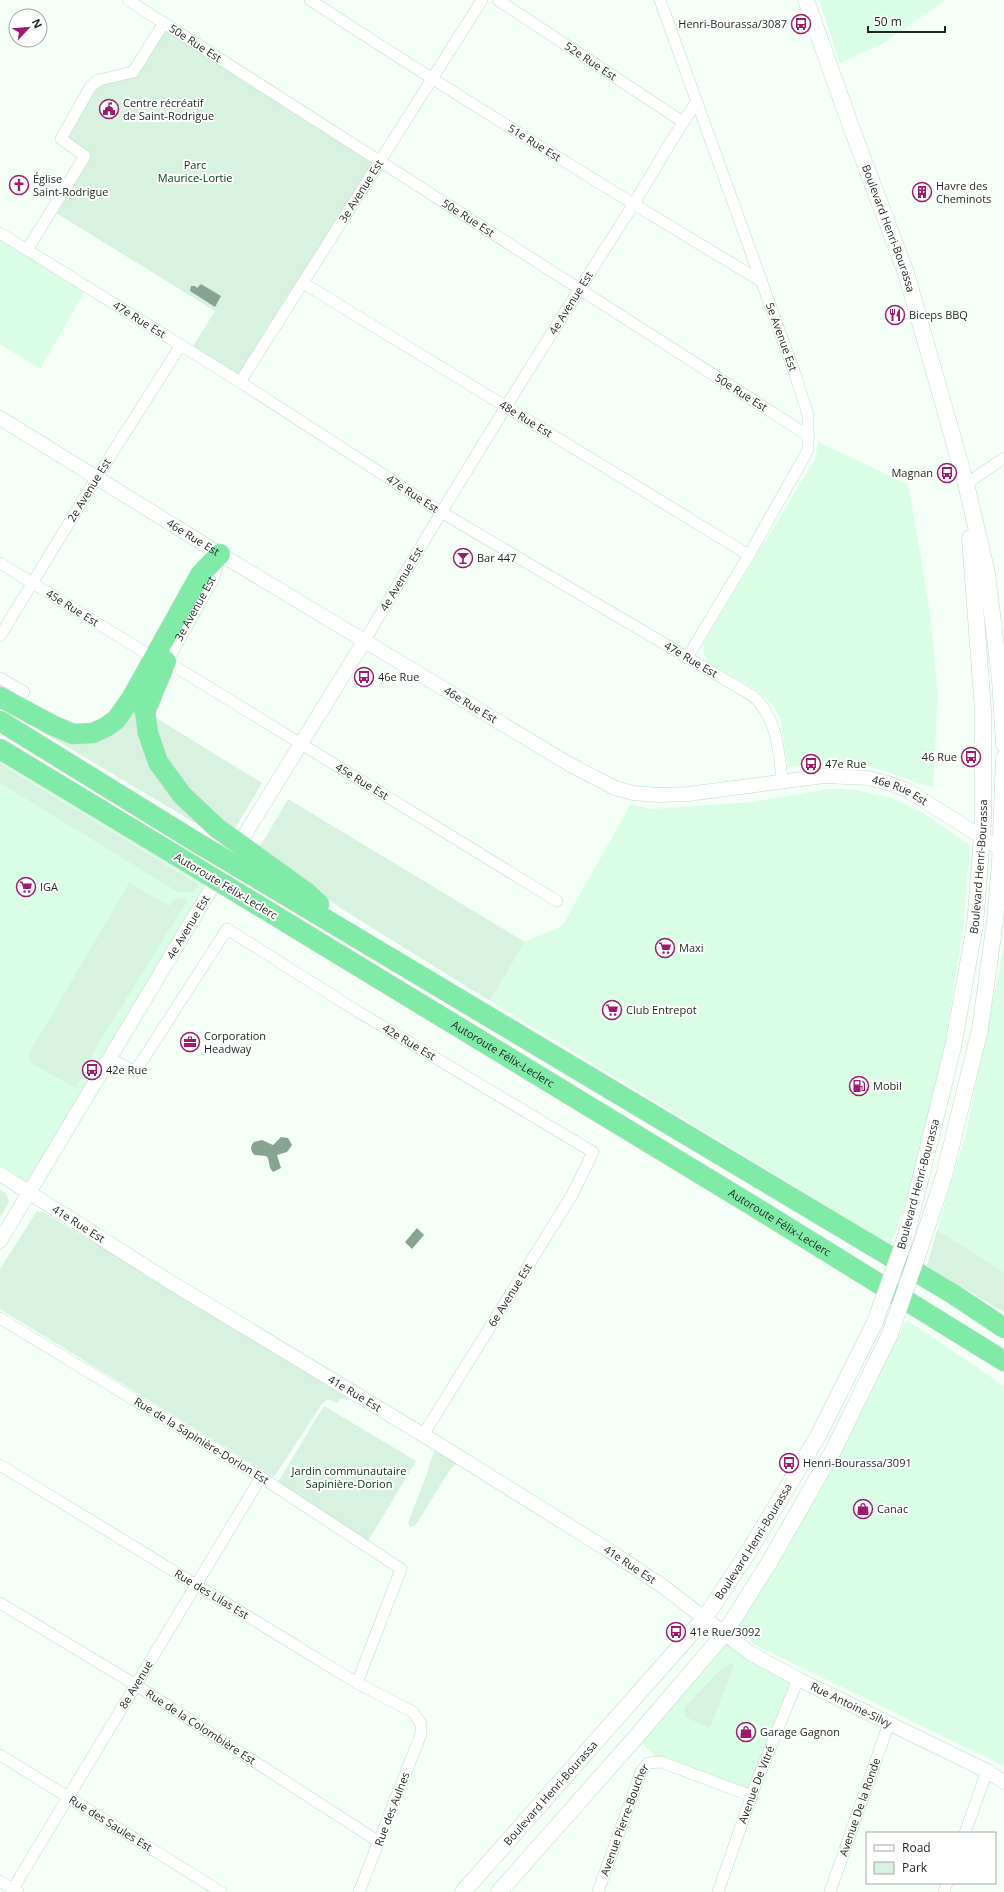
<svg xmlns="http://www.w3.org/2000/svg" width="1004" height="1892" font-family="'Open Sans',sans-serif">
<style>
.built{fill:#dafee5}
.green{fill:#d7f2df}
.water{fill:#87a490}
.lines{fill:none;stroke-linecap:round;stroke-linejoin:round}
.minor-casing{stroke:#bfdbc7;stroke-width:12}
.tertiary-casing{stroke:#bfdbc7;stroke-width:15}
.secondary-casing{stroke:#bfdbc7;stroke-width:17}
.motorway-casing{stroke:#dbdcdb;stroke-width:21}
.minor{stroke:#fff;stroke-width:11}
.tertiary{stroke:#fff;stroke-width:14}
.secondary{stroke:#fff;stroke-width:16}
.motorway{stroke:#80eaa7;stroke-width:20}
.secondary-bridge-casing{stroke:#bfdbc7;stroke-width:17;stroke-linecap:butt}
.motorway-bridge-casing{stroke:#dbdcdb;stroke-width:21;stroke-linecap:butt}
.secondary-bridge{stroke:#fff;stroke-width:16}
.motorway-bridge{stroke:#80eaa7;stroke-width:20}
.labels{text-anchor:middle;stroke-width:4;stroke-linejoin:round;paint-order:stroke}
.poi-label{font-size:11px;fill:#1c271f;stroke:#fff;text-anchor:start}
.street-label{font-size:11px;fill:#1c271f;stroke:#fff}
.park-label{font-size:11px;fill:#003418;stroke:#fff}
</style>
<rect width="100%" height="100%" fill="#f4fff7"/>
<!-- built -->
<path class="built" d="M 819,0 L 946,0 L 882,44 L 840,63 Z
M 0,233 L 87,288 L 40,369 L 0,344 Z
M 818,442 L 908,484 L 918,540 L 931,621 L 938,695 L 933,788 L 869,766 L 834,764 L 788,767 L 780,717 L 772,704 L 758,691 L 708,662 L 704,654 L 703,643 L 815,459 Z
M 0,749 L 177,856 L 211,890 L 29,1193 L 0,1176 Z
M 829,789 L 853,789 L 895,799 L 922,812 L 970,845 L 963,929 L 945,1044 L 917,1170 L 891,1245 L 490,1001 L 525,942 L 562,926 L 631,804 L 652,809 L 752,802 Z
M 1004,945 L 1004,1272 L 937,1230 L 966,1133 Z
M 907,1320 L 1004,1386 L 1004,1766 L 753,1644 L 738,1624 Z
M 724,1634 L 798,1679 L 752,1796 L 661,1762 L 636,1737 Z"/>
<!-- green -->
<path class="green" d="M 164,23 L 379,161 L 240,382 L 190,351 L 215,311 L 56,213 L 85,156 L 61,139 L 91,86 L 133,72 Z
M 135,703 L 141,743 L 149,762 L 198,818 L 195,823 L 24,721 L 66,736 Z
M 153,716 L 262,783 L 233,831 L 216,818 L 162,758 Z
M 0,764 L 199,885 L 194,893 L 176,891 L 0,783 Z
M 288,799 L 525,942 L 490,1001 L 345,911 L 258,850 Z
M 129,883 L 169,906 C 175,897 178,897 188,900 L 97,1046 L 76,1088 L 36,1066 L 31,1062 L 28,1055 Z
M 0,1190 L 6,1193 L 9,1202 L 0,1218 Z
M 37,1211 L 43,1212 L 89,1240 L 90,1238 L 348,1396 L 345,1399 L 340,1399 L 337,1403 L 328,1399 L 321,1405 L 274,1477 L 0,1309 L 0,1269 Z
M 937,1230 L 1004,1272 L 1004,1312 L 927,1266 Z
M 324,1406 L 416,1461 L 365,1546 L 275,1487 Z
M 435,1448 L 458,1463 L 451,1468 L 415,1526 L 410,1527 L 408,1523 L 426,1476 Z
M 732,1663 L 734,1665 L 710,1728 L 685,1717 L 684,1708 L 722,1668 Z"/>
<!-- water -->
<path class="water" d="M 201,284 L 221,296 L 215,307 L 190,291 L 191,286 L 195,286 L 197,288 Z
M 281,1137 L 288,1138 L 292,1145 L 287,1152 L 277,1155 L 281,1168 L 273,1172 L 270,1168 L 268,1158 L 266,1156 L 255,1155 C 250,1152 250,1146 254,1142 L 262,1140 L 273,1145 Z
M 417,1228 L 424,1235 L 412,1249 L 405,1242 Z"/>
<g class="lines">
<!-- minor casing -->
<g class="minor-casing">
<g id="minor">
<path id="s1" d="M 128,0 L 809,436"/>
<path id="s2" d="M 310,0 C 459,97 609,190 761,281"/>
<path id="s3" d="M 498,0 L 683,122"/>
<path id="s4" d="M 660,0 L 795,374 L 808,415 L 808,450 L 749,555 L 687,658"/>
<path id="s5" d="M 0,233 L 240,382 L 441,512 L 753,696 C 777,718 779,750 782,781"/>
<path d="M 27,250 L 85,156 L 61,139 L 91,86 L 99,80 L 133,72 L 164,23"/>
<path id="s6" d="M 303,283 L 749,555"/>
<path id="s7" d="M 240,382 L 482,0"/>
<path d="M 966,484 L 1004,458"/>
<path id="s8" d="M 0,563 L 144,652"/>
<path id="s9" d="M 0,636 L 97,477 L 181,345"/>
<path id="s10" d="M 365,640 C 448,500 533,361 621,224 C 647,184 669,142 696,103"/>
<path id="s11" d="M 166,661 L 557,901"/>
<path d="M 0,678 L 24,692"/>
<path id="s12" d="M 110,1058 L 135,1072 L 227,929 L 357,1011 L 593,1152 L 572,1195 L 423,1435"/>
<path id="s13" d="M 0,1318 L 261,1477 L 401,1569 L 357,1683"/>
<path id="s14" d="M 0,1465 L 357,1683 L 413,1712 L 421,1724 L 421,1734 L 359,1892"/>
<path id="s15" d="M 0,1603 L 136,1685 L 379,1842"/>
<path id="s16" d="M 0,1755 L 221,1892"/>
<path d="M 965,1833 L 987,1771"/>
<path d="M 0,1881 L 18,1892"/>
<path id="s17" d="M 11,1892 L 261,1477"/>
<path id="s18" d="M 598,1892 L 641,1772 L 648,1763 L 661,1762 L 752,1796"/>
<path id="s19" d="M 718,1892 L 755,1786 L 798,1679"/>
<path id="s20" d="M 830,1892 L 889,1723"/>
<path d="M 944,1892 L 947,1883"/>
</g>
</g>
<!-- tertiary casing -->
<g class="tertiary-casing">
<g id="tertiary">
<path id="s21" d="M 0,418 L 220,554 L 569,764 L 615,788 L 633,793 L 659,795 L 688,794 L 824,776 L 868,778 L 888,783 L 907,790 L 1004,851"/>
<path id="s22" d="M 166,661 L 212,578 L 218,558"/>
<path id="s23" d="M 0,1174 L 167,1280 L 435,1442 L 608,1550 L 661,1585 L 750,1653 L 798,1679 L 987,1771 L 1004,1782"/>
<path id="s24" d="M 0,1241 L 205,899 L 365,640"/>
</g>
</g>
<!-- secondary casing -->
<g class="secondary-casing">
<g id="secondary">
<path id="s25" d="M 806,0 L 850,124 L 906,273 L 966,484 L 987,573 L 1000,679 L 1004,745"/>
<path id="s26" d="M 907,1233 L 953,1047 L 975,925 L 983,822 L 983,710 L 970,538"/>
<path d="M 922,1242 L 944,1176 L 980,1029 L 995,921 L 1000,863 L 1004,758"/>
<path id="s27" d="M 463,1892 L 704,1619 L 749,1551 L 818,1436 L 875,1322"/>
<path d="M 499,1892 L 636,1737 L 724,1634 L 769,1563 L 834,1449 L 890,1334"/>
</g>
</g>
<!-- motorway casing -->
<g class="motorway-casing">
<g id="motorway">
<path d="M 166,661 L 145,712 L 148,733 L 158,762 L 182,795 L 217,828"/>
<path d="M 0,697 L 54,726 L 73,734 L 93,733 L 106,727 L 116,720 L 131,699 L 200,575 L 220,554"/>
<path d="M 0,721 L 196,842"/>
<path d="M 0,749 L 177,856"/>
<path d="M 267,864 L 306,892 L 319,904"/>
<path d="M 265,883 L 953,1294 L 1004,1328"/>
<path id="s28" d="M 256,904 L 758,1209 L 1004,1361"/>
</g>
</g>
<!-- minor -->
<use href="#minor" class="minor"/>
<!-- tertiary -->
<use href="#tertiary" class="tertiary"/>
<!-- secondary -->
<use href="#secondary" class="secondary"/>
<!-- motorway -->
<use href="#motorway" class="motorway"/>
<!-- secondary-bridge casing -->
<g class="secondary-bridge-casing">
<path id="secondary-bridge" d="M 875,1322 L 907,1233
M 890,1334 L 922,1242"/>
</g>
<!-- motorway-bridge casing -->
<g class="motorway-bridge-casing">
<path id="motorway-bridge" d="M 217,828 L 267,864
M 196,842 L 265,883
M 177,856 L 256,904"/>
</g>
<!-- secondary-bridge -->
<use href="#secondary-bridge" class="secondary-bridge"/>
<!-- motorway-bridge -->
<use href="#motorway-bridge" class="motorway-bridge"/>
</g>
<!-- icons -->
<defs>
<g id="bus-ring" transform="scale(1)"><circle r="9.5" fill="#fff" stroke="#9d1b6d" stroke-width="1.5"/><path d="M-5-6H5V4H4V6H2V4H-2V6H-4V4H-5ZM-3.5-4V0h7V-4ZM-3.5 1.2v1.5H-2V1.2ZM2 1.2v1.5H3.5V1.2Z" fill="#9d1b6d"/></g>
<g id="civic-ring" transform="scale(1)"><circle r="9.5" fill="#fff" stroke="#9d1b6d" stroke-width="1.5"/><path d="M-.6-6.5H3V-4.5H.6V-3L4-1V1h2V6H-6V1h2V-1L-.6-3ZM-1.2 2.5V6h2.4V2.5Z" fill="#9d1b6d"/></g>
<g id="church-ring" transform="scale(1)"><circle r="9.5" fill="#fff" stroke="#9d1b6d" stroke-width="1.5"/><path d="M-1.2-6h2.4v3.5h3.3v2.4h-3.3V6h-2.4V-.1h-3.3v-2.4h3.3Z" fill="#9d1b6d"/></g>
<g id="building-ring" transform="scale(1)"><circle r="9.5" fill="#fff" stroke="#9d1b6d" stroke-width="1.5"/><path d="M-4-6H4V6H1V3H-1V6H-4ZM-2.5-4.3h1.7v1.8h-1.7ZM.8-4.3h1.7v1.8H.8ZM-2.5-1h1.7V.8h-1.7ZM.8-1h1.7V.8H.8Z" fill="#9d1b6d"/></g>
<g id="restaurant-ring" transform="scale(1)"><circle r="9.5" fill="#fff" stroke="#9d1b6d" stroke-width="1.5"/><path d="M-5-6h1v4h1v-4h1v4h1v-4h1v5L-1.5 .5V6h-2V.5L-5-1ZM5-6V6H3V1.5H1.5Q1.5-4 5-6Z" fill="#9d1b6d"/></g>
<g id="bar-ring" transform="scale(1)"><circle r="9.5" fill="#fff" stroke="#9d1b6d" stroke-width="1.5"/><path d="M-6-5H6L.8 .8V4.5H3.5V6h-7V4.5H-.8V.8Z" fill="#9d1b6d"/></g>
<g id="supermarket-ring" transform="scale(1)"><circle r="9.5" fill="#fff" stroke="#9d1b6d" stroke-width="1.5"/><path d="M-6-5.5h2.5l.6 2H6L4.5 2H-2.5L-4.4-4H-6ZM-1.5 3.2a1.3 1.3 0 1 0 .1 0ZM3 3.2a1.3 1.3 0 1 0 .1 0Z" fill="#9d1b6d"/></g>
<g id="office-ring" transform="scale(1)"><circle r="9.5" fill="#fff" stroke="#9d1b6d" stroke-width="1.5"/><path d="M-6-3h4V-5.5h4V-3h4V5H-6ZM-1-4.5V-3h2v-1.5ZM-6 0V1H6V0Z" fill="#9d1b6d"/></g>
<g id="fuel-ring" transform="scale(1)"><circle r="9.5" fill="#fff" stroke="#9d1b6d" stroke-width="1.5"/><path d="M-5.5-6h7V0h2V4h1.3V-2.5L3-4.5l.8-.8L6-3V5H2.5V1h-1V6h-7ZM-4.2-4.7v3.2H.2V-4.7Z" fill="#9d1b6d"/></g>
<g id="shop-ring" transform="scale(1)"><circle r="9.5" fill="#fff" stroke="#9d1b6d" stroke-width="1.5"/><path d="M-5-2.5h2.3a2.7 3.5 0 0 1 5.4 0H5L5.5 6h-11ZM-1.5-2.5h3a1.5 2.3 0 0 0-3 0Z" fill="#9d1b6d"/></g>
</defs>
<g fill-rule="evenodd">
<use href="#bus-ring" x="801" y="24"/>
<use href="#civic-ring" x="109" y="109"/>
<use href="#church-ring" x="19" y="185"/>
<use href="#building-ring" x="922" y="192"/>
<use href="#restaurant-ring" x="895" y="315"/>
<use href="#bus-ring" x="947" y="473"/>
<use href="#bar-ring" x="463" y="558"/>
<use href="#bus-ring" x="364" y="677"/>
<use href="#bus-ring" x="971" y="757"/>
<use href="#bus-ring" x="811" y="764"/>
<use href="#supermarket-ring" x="26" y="887"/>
<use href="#supermarket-ring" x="665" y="948"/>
<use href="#supermarket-ring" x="612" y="1010"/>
<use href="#office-ring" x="190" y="1042"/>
<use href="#bus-ring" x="92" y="1070"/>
<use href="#fuel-ring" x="859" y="1086"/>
<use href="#bus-ring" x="789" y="1463"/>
<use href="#shop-ring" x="863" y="1509"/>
<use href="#bus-ring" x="676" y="1632"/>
<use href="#shop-ring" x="746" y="1732"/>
</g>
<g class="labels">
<!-- poi labels -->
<g class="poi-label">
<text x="787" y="28" text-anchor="end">Henri-Bourassa/3087</text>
<text x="123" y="107">Centre récréatif<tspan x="123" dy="13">de Saint-Rodrigue</tspan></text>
<text x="33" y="183">Église<tspan x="33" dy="13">Saint-Rodrigue</tspan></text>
<text x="936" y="190">Havre des<tspan x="936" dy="13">Cheminots</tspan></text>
<text x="909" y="319">Biceps BBQ</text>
<text x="933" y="477" text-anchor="end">Magnan</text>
<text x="477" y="562">Bar 447</text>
<text x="378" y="681">46e Rue</text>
<text x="957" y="761" text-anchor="end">46 Rue</text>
<text x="825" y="768">47e Rue</text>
<text x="40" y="891">IGA</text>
<text x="679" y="952">Maxi</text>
<text x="626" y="1014">Club Entrepot</text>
<text x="204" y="1040">Corporation<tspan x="204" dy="13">Headway</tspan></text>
<text x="106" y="1074">42e Rue</text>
<text x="873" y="1090">Mobil</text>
<text x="803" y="1467">Henri-Bourassa/3091</text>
<text x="877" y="1513">Canac</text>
<text x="690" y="1636">41e Rue/3092</text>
<text x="760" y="1736">Garage Gagnon</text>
</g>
<!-- street labels -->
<g class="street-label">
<text dy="4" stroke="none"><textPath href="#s1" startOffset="80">50e Rue Est</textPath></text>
<text dy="4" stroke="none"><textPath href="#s3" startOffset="111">52e Rue Est</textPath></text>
<text dy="4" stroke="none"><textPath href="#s2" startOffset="266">51e Rue Est</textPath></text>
<text dy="4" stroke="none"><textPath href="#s7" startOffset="226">3e Avenue Est</textPath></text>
<text dy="4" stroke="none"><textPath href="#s1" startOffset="404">50e Rue Est</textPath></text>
<text dy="4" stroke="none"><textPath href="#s25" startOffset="243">Boulevard Henri-Bourassa</textPath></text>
<text dy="4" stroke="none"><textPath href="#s10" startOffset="395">4e Avenue Est</textPath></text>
<text dy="4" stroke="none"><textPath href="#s5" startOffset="164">47e Rue Est</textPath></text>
<text dy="4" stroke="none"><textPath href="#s4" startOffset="358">5e Avenue Est</textPath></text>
<text dy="4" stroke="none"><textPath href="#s1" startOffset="728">50e Rue Est</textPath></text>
<text dy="4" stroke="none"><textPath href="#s6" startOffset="261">48e Rue Est</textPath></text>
<text dy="4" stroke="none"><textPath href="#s9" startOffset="171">2e Avenue Est</textPath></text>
<text dy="4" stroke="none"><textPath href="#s5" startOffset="488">47e Rue Est</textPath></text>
<text dy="4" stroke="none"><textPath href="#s21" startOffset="227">46e Rue Est</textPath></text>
<text dy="4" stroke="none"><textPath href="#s10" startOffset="71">4e Avenue Est</textPath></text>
<text dy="4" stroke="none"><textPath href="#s8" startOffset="85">45e Rue Est</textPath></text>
<text dy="4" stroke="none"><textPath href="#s22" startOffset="60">3e Avenue Est</textPath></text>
<text dy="4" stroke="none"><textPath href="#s5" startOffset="812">47e Rue Est</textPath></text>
<text dy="4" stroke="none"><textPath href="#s21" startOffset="551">46e Rue Est</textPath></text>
<text dy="4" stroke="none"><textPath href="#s11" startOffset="230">45e Rue Est</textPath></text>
<text dy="4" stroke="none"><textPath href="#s21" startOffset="1007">46e Rue Est</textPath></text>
<text dy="4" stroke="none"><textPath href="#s26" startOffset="374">Boulevard Henri-Bourassa</textPath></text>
<text transform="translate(226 886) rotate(31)" y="4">Autoroute Félix-Leclerc</text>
<text dy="4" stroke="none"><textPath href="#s24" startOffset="366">4e Avenue Est</textPath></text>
<text dy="4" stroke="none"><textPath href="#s12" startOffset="413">42e Rue Est</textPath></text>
<text dy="4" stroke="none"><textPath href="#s28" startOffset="289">Autoroute Félix-Leclerc</textPath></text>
<text transform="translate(918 1184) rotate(-75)" y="4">Boulevard Henri-Bourassa</text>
<text dy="4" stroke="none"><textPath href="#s28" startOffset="613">Autoroute Félix-Leclerc</textPath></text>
<text dy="4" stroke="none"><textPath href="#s23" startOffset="93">41e Rue Est</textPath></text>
<text transform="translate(510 1295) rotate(-58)" y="4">6e Avenue Est</text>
<text dy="4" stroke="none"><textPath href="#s23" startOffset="417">41e Rue Est</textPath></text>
<text dy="4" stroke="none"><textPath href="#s13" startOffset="236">Rue de la Sapinière-Dorion Est</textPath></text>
<text dy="4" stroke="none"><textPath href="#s27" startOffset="456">Boulevard Henri-Bourassa</textPath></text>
<text dy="4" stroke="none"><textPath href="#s23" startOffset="741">41e Rue Est</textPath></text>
<text dy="4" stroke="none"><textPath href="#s14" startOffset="248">Rue des Lilas Est</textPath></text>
<text dy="4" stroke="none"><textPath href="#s17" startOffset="242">8e Avenue</textPath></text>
<text dy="4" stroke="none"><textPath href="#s23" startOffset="1004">Rue Antoine-Silvy</textPath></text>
<text dy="4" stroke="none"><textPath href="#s15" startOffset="236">Rue de la Colombière Est</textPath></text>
<text dy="4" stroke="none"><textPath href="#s19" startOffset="114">Avenue De Vitré</textPath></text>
<text dy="4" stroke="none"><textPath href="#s27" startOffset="132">Boulevard Henri-Bourassa</textPath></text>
<text dy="4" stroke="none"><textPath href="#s20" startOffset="90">Avenue De la Ronde</textPath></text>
<text transform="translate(392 1809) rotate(-69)" y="4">Rue des Aulnes</text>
<text dy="4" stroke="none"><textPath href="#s18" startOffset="77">Avenue Pierre-Boucher</textPath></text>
<text dy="4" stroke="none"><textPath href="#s16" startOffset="130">Rue des Saules Est</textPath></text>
</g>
<!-- park labels -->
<g class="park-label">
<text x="195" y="169">Parc<tspan x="195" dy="13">Maurice-Lortie</tspan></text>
<text x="349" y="1475">Jardin communautaire<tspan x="349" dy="13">Sapinière-Dorion</tspan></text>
</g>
</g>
<!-- legend -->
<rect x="866" y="1832" width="130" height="52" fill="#ffffff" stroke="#a4a9a5"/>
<rect x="874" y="1845" width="20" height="6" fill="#ffffff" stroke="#a4a9a5"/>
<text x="902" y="1852" font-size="12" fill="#1c271f">Road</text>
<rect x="874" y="1862" width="20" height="12" fill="#d7f2df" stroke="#a4a9a5"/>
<text x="902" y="1872" font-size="12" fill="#1c271f">Park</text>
<!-- north arrow -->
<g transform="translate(28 28) rotate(64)"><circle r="19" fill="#ffffff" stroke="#a4a9a5"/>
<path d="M0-3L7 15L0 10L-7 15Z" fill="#9d1b6d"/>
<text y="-6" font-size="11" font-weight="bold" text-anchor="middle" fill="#1c271f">N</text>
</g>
<!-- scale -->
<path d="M868 26v6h77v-6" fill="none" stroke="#1c271f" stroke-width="2"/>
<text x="874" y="26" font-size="12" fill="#1c271f" stroke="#ffffff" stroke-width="3" paint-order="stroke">50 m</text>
</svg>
